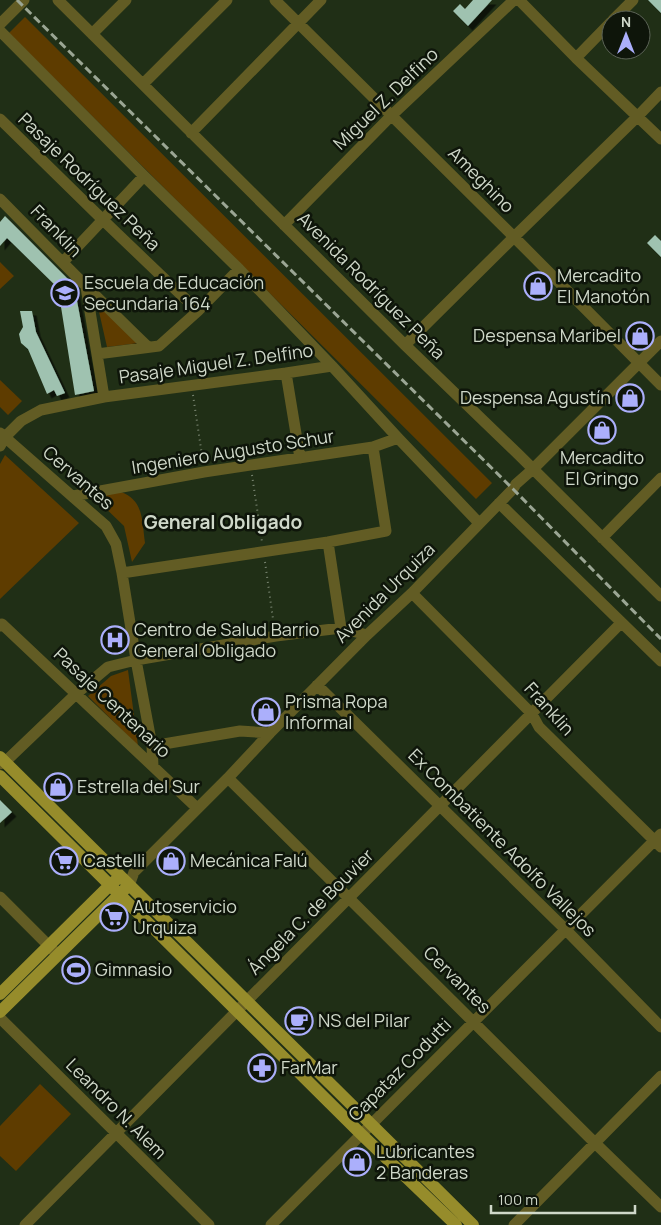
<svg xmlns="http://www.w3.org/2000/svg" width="661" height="1225" font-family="Manrope,sans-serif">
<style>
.green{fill:#5e3c00}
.building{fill:#9fc2b0;filter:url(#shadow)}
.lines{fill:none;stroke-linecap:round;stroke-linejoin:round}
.path{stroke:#7b8773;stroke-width:2;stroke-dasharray:1 4;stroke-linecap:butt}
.minor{stroke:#625c24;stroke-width:11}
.major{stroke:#968c2b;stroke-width:12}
.rail{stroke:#9ba694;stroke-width:3;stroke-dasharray:8 4;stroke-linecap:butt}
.labels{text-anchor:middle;stroke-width:5;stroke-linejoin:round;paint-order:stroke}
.street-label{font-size:18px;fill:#cfd8c9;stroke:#0e150a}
.poi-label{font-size:18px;fill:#cfd8c9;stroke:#0e150a;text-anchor:start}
.neighbourhood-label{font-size:19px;font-weight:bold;fill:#cfd8c9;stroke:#0e150a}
</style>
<defs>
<filter id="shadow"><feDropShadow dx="4.5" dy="4.5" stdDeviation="0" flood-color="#0009"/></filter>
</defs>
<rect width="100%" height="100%" fill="#202f16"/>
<!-- green -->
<path class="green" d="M 25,17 L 492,483 L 476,499 L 9,33 Z
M 0,262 L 14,276 L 0,289 Z
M 97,303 L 139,343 L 107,347 Z
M 0,380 L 22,401 L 8,415 L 0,407 Z
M 5,455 L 79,523 L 0,599 L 0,464 Z
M 121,492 C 144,500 142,522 145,543 L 132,562 L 124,526 L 99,502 L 99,496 Z
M 128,670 L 138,746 L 88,696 L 111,676 Z
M 40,1084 L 71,1114 L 16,1171 L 0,1156 L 0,1126 Z"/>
<!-- building -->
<path class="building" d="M 473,0 L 492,0 L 468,26 L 453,11 L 460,4 L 465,9 Z
M 648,0 L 661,0 L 661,13 Z
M 5,216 L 74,285 L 94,391 L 75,395 L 58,288 L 7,238 L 0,246 L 0,222 Z
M 655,235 L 661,241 L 661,257 L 647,243 Z
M 20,311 L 32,311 L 36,332 L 65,393 L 57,396 L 54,390 L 47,394 L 28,349 L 21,343 L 19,334 L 23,327 Z
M 0,800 L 12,812 L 0,823 Z"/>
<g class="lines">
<!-- path -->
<path class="path" d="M 193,395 L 203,462
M 252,475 L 262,542
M 265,562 L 274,626"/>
<!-- minor -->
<path class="minor" d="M 58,0 L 405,345 L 519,455 L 661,596
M 275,0 L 514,237 L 661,385
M 519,0 L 576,58 L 661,139
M 613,20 L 633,0
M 0,24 L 24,0
M 0,31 L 144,176 L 239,269 L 332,366 L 398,438 L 479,523
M 92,34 L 126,0
M 576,58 L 611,22
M 143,84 L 227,0
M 0,119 L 103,220 L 198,311
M 191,133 L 321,0
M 0,199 C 49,249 98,299 148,347
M 284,225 L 391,116 L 514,0
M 63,262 L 144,176
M 86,287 L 104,397
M 405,345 L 514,237 L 638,116 L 661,92
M 97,354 L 159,346 L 198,311 L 239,269
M 286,373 L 300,458
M 0,433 L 106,526 L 116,544 L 122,573 L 136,660 L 152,746 L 153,766
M 0,446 L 5,437 L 21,421 L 41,410 L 104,397 L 286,373 L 332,366
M 73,496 L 204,472 L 373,447 L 398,438
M 499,503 L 661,661
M 602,538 L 661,478
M 328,542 L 341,628
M 122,573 L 328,542 L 386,531 L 373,447
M 412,593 L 532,714 L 539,727 L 661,847
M 0,626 L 2,624 L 197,808
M 317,685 L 565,929 L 661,1027
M 152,746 L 240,731 L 270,733
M 0,764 L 5,762 L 76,694 L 108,667 L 136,660 L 276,636 L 341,628 L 367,635
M 228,778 L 595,1143 L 661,1207
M 129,886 L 134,872 L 228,778 L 270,733 L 367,635 L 412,593 L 513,489 L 516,484 L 533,469 L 661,341
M 0,897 L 55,952
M 0,1018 L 209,1225
M 25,1225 L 621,623
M 271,1225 L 661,834
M 514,1225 L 661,1076"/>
<!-- major -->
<path class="major" d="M 0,757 L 473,1225
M 0,776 L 361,1134 L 456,1225
M 0,994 L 110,885 L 116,880
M 0,1012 L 125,889"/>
<!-- rail -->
<path class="rail" d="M 17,0 L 513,489 L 661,639"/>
</g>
<!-- icons -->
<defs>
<g id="shop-ring" transform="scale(1.4375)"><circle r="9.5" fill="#0e150a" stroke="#abaffb" stroke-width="1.5"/><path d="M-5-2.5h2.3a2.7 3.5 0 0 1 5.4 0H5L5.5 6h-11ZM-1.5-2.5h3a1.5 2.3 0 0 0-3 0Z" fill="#abaffb"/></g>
<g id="school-ring" transform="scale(1.4375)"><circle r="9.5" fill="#0e150a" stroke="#abaffb" stroke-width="1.5"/><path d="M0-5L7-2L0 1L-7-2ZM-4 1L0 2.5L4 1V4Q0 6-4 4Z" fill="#abaffb"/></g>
<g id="hospital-ring" transform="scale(1.4375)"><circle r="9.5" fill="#0e150a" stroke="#abaffb" stroke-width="1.5"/><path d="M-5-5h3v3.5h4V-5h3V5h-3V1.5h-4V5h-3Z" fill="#abaffb"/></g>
<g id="supermarket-ring" transform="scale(1.4375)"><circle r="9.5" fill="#0e150a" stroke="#abaffb" stroke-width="1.5"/><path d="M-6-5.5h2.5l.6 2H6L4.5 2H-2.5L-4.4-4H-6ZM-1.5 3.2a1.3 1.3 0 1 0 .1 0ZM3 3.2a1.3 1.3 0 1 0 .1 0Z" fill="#abaffb"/></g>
<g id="stadium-ring" transform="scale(1.4375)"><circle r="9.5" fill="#0e150a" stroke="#abaffb" stroke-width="1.5"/><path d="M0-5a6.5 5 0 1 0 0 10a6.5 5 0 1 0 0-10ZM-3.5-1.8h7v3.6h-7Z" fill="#abaffb"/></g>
<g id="cafe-ring" transform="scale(1.4375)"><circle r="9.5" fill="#0e150a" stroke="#abaffb" stroke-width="1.5"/><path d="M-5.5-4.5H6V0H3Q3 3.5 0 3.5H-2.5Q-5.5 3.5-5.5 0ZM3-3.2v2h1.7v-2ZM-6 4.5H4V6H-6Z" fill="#abaffb"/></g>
<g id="pharmacy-ring" transform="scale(1.4375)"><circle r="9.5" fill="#0e150a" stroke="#abaffb" stroke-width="1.5"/><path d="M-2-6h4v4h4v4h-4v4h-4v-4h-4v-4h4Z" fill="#abaffb"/></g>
</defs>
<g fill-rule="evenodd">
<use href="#shop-ring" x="538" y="286"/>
<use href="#school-ring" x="65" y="293"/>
<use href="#shop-ring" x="640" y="336"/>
<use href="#shop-ring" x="630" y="398"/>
<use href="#shop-ring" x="602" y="430"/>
<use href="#hospital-ring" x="115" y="640"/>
<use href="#shop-ring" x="266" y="712"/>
<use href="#shop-ring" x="58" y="787"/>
<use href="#supermarket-ring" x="64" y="861"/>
<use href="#shop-ring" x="171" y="861"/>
<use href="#supermarket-ring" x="114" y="917"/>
<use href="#stadium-ring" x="76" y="970"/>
<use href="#cafe-ring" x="299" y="1021"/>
<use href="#pharmacy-ring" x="262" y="1068"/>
<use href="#shop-ring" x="357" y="1162"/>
</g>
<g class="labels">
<!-- street labels -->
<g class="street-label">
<text transform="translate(386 99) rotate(-44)" y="6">Miguel Z. Delfino</text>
<text transform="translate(481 180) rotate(45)" y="6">Ameghino</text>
<text transform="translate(89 182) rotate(44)" y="6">Pasaje Rodríguez Peña</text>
<text transform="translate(56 231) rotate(46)" y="6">Franklin</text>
<text transform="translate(371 286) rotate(45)" y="6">Avenida Rodríguez Peña</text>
<text transform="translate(216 364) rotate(-8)" y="6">Pasaje Miguel Z. Delfino</text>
<text transform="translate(233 452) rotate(-9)" y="6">Ingeniero Augusto Schur</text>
<text transform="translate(78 478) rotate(41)" y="6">Cervantes</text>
<text transform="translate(385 593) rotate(-45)" y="6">Avenida Urquiza</text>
<text transform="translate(112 703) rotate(43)" y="6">Pasaje Centenario</text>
<text transform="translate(549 709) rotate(48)" y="6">Franklin</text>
<text transform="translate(502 843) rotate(45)" y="6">Ex Combatiente Adolfo Vallejos</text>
<text transform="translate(311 912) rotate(-45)" y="6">Ángela C. de Bouvier</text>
<text transform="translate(457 980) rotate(45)" y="6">Cervantes</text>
<text transform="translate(400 1070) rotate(-45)" y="6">Capataz Codutti</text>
<text transform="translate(116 1109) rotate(45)" y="6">Leandro N. Alem</text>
</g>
<!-- poi labels -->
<g class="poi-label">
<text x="557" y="282">Mercadito<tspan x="557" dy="21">El Manotón</tspan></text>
<text x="84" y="289">Escuela de Educación<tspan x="84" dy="21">Secundaria 164</tspan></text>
<text x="621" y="342" text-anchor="end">Despensa Maribel</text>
<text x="611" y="404" text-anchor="end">Despensa Agustín</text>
<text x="602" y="464" text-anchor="middle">Mercadito<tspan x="602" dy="21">El Gringo</tspan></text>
<text x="134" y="636">Centro de Salud Barrio<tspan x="134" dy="21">General Obligado</tspan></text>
<text x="285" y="708">Prisma Ropa<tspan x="285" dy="21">Informal</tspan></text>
<text x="77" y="793">Estrella del Sur</text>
<text x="83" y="867">Castelli</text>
<text x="190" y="867">Mecánica Falú</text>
<text x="133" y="913">Autoservicio<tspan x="133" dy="21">Urquiza</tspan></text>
<text x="95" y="976">Gimnasio</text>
<text x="318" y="1027">NS del Pilar</text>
<text x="281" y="1074">FarMar</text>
<text x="376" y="1158">Lubricantes<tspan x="376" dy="21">2 Banderas</tspan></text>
</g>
<!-- neighbourhood labels -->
<g class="neighbourhood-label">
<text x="223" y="529">General Obligado</text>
</g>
</g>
<!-- north arrow -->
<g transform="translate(626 35)"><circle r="24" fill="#0e150a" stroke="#5b6356"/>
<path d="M0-4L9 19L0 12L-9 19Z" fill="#abaffb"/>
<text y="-8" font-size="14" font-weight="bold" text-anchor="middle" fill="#cfd8c9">N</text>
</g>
<!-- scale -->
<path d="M491 1205v8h144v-8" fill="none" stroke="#cfd8c9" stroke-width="2.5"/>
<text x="498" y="1205" font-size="15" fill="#cfd8c9" stroke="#0e150a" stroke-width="4" paint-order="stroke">100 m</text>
</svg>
